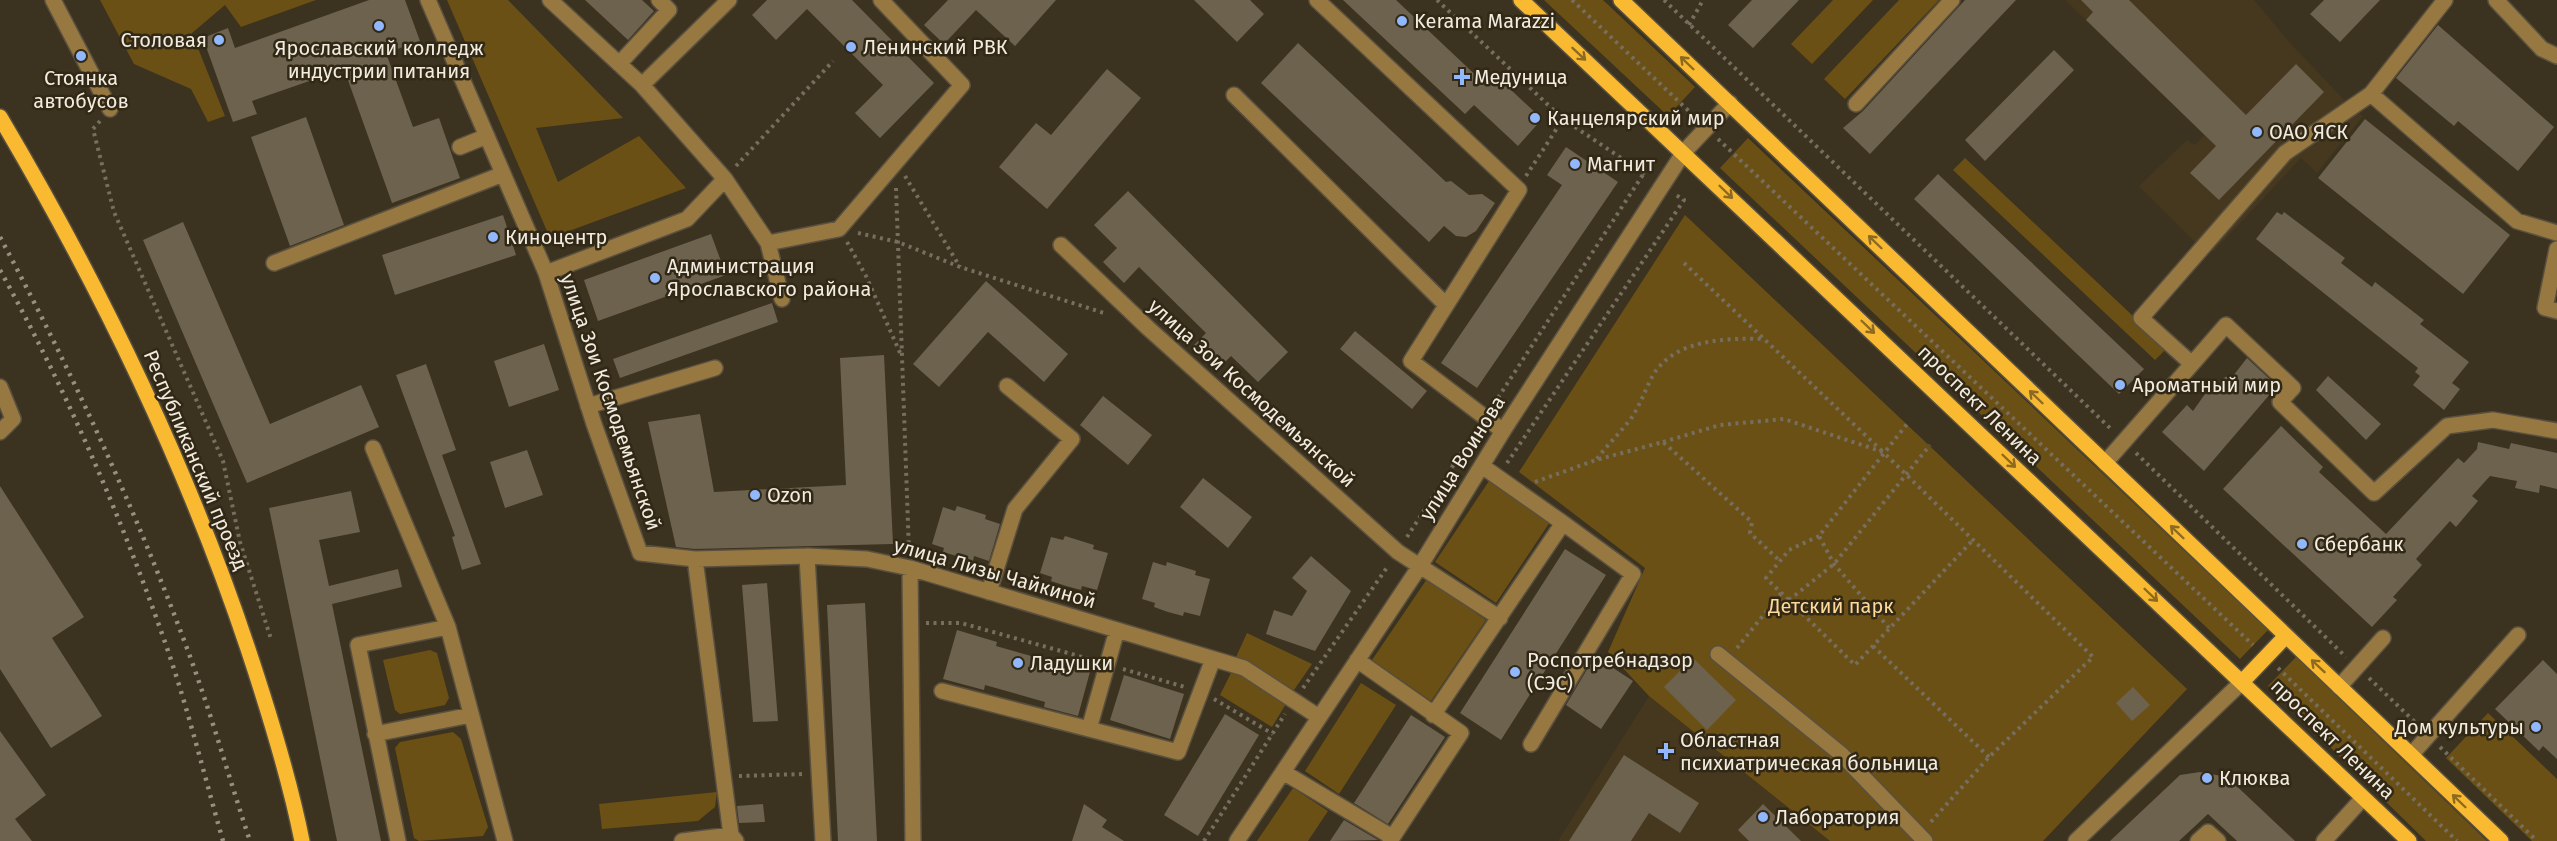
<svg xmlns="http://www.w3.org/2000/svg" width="2557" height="841" font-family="'Fira Sans',sans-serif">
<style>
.built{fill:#45381f}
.green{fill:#6b5016}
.building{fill:#6d624e}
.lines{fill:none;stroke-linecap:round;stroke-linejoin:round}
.minor-casing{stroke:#59503f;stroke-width:18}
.major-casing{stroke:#59503f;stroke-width:18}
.path{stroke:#766e5e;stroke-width:4;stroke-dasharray:3 4.5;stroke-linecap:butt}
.minor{stroke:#967840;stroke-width:15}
.major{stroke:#f9ba31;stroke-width:15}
.rail{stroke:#978f80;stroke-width:4.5;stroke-dasharray:3 6;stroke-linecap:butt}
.oneway{stroke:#8c6a22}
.poi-dot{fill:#91b8fd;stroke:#322816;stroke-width:2}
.labels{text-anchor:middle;stroke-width:5;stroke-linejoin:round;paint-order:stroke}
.poi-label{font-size:20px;fill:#f2ece0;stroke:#322816;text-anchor:start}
.street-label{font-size:20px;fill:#f2ece0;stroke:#322816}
.park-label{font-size:20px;fill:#fed997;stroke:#322816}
</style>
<rect width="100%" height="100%" fill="#3c3220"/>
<!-- built -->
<path class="built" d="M 2065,0 L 2254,0 L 2292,45 L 2351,107 L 2363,116 L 2317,173 L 2301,158 L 2214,251 L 2202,249 L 2139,186 L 2187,140 L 2195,145 L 2204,135 Z
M 1649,696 L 1830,841 L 1558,841 Z"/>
<!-- green -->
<path class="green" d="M 100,0 L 316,0 L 241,27 L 225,5 L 192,33 L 225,116 L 208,122 L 191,89 L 134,64 Z
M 447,0 L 508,0 L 623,118 L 536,128 L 558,182 L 639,136 L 686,188 L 550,238 Z
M 1544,0 L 1603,0 L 1695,87 L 1668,116 Z
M 1833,0 L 1873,0 L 1812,64 L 1791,44 Z
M 1899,0 L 1939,0 L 1845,99 L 1824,79 Z
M 1748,138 L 2268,630 L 2240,659 L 1720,168 Z
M 1965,158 L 2167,348 L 2155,360 L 1953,170 Z
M 1685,215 L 2187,689 L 2043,841 L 1830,841 L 1649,696 L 1608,652 L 1645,568 L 1519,472 Z
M 1489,481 L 1550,522 L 1496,603 L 1435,562 Z
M 1427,579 L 1486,620 L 1431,701 L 1372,660 Z
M 1247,633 L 1312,664 L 1294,690 L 1236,657 Z
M 430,650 L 437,653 L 449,698 L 445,705 L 400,714 L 395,710 L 383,660 Z
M 2296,657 L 2487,841 L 2426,841 L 2268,686 Z
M 1232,671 L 1287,702 L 1272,727 L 1220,695 Z
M 1361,683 L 1396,705 L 1339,794 L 1305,771 Z
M 2488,713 L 2557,779 L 2557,841 L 2532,841 L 2446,758 Z
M 453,732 L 461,739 L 488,827 L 483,836 L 419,841 L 414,838 L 395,748 L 400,742 Z
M 1293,788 L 1328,811 L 1308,841 L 1257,841 Z
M 717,792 L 715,807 L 698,821 L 602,829 L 599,804 Z"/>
<!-- building -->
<path class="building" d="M 369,0 L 405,0 L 420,41 L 386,53 L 413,127 L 439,118 L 460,178 L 392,203 L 344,69 L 252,101 L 257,114 L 233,122 L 203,38 L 228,28 L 235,48 Z
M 585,0 L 642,0 L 654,11 L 628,40 Z
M 767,0 L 852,0 L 934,83 L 880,138 L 855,113 L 883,85 L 807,9 L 776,40 L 752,15 Z
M 948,0 L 1056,0 L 1015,46 L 976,10 L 944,44 L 924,25 Z
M 1194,0 L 1250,0 L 1264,14 L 1237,42 Z
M 1343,0 L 1396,0 L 1484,83 L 1493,73 L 1542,119 L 1518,146 L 1474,105 L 1465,114 Z
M 1752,0 L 1799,0 L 1753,48 L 1728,25 Z
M 1965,0 L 2016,0 L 1870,154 L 1843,128 L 1863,111 Z
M 2081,0 L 2129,0 L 2246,115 L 2296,64 L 2324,92 L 2219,200 L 2190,173 L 2216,146 L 2086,20 L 2093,12 Z
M 2324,0 L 2380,0 L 2340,42 L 2310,14 Z
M 2438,25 L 2554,127 L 2518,171 L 2458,121 L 2454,126 L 2396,78 Z
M 1298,43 L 1446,182 L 1451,181 L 1469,195 L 1482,194 L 1495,203 L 1476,231 L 1466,237 L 1456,236 L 1444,226 L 1429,242 L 1261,83 Z
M 2054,50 L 2074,70 L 1985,161 L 1965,140 Z
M 1107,69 L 1141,98 L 1047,209 L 999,167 L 1036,123 L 1051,135 Z
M 306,117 L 344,225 L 290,246 L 251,137 Z
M 2365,119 L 2510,235 L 2463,294 L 2318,178 Z
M 1566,147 L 1618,182 L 1477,388 L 1441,363 L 1562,185 L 1547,175 Z
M 1938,174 L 2144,369 L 2119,394 L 1914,199 Z
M 1128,191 L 1288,352 L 1258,382 L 1231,356 L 1216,371 L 1192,347 L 1206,333 L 1139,267 L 1124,283 L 1103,262 L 1117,248 L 1094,225 Z
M 2277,212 L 2282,215 L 2284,212 L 2345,258 L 2341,263 L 2372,287 L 2375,282 L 2424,320 L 2420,324 L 2469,362 L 2452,383 L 2460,389 L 2444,410 L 2413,385 L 2420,376 L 2415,372 L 2418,368 L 2256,239 Z
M 503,215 L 516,255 L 395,295 L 382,255 Z
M 183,222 L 270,424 L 361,385 L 379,427 L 247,483 L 143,240 Z
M 711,234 L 726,275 L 598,321 L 584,280 Z
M 986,281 L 1068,354 L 1044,382 L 988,332 L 939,387 L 913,364 Z
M 772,303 L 778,322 L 620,378 L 613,359 Z
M 1355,331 L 1427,391 L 1412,409 L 1340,349 Z
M 544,344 L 559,390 L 509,407 L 494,361 Z
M 884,355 L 893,544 L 695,549 L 676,547 L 648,422 L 700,414 L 714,492 L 846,485 L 840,358 Z
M 2247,358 L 2277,386 L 2204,471 L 2162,432 L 2187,405 L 2193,411 L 2212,384 L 2220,383 L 2225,377 L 2233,376 Z
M 426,364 L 456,450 L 442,455 L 481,564 L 462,570 L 452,537 L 455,536 L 396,375 Z
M 2328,376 L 2381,424 L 2366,440 L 2316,390 Z
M 1103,396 L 1152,435 L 1128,465 L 1080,425 Z
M 2281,426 L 2323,467 L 2319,472 L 2386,534 L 2458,458 L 2464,463 L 2477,449 L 2478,442 L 2509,449 L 2511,443 L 2557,453 L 2557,489 L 2540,485 L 2539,493 L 2515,488 L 2517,481 L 2490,476 L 2472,496 L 2478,501 L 2456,527 L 2450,521 L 2416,559 L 2422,565 L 2393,597 L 2397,600 L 2372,627 L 2223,489 Z
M 527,450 L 543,495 L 505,508 L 490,462 Z
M 1203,478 L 1252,517 L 1228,548 L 1180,507 Z
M 0,486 L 84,617 L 52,638 L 102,716 L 51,748 L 0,669 Z
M 351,491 L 360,532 L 319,540 L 329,586 L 398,569 L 402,587 L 332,604 L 381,841 L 337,841 L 269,508 Z
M 957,506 L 986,515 L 985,519 L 1000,524 L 989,561 L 974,556 L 973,561 L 943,552 L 944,548 L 932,544 L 943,507 L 955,511 Z
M 1065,536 L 1094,545 L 1093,549 L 1108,553 L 1097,590 L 1082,586 L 1081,590 L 1066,586 L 1051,581 L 1052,577 L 1040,573 L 1051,537 L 1063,540 Z
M 1565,549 L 1606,575 L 1501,740 L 1460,713 Z
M 1311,556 L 1351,591 L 1315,651 L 1266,634 L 1274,610 L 1292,616 L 1307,591 L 1292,578 Z
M 1153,562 L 1166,566 L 1167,562 L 1196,571 L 1195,575 L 1210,579 L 1200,616 L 1184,612 L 1183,616 L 1168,612 L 1154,607 L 1155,603 L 1142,599 Z
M 767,583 L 778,721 L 753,722 L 742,585 Z
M 865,603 L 877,841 L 838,841 L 827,605 Z
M 957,630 L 997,642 L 996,646 L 1056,663 L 1057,658 L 1091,668 L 1078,716 L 1044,707 L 1045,702 L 985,685 L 984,690 L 943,679 Z
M 1595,656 L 1633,681 L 1601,729 L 1566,705 Z
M 1693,658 L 1736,700 L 1707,730 L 1664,687 Z
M 2543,660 L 2557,674 L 2557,759 L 2543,746 L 2539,751 L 2495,709 Z
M 1124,675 L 1184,694 L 1170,739 L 1110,720 Z
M 2133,687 L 2150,705 L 2132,721 L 2116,703 Z
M 1225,714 L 1259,735 L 1198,836 L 1164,815 Z
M 1411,715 L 1445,737 L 1388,824 L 1354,803 Z
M 0,731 L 46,795 L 15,819 L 32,841 L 0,841 Z
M 1624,755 L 1699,803 L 1680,833 L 1649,813 L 1631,841 L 1569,841 Z
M 2200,772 L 2227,777 L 2295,841 L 2237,841 L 2208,814 L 2179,841 L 2110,841 L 2180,775 Z
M 763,804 L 765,822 L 739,823 L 737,806 Z
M 1084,804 L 1107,820 L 1102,827 L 1124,841 L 1072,841 Z
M 1763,804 L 1801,841 L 1749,841 L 1738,830 Z
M 1344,820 L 1378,840 L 1330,841 Z"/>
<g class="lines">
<!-- minor casing -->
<g class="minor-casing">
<path id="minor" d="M 53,0 L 110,109
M 428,0 L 546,273 L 594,424 L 640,553 L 695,559 L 807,556 L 867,559 L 910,568 L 1244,668 L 1319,717
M 550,0 L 642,85 L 725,179 L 768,243 L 782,299
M 1317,0 L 1519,190 L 1411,361 L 1503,431
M 2496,0 L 2542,49 L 2557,56
M 619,64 L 669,10 L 659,0
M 642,85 L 729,0
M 2371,94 L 2445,0
M 1234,95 L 1446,305
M 1856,104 L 1952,0
M 460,147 L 487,136
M 768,243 L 839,229 L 962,85 L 881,0
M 1061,245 L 1148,328 L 1398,552 L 1500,618
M 2557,249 L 2545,308 L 2557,311
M 274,263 L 503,174
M 546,273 L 687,219 L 725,179
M 2192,364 L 2226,325 L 2293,388 L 2280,402 L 2374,493 L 2447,426 L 2493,420 L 2557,431
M 0,387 L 13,419 L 0,432
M 588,406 L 715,368
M 373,448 L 448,627 L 505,841
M 2105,463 L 2192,364 L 2141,318 L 2285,153 L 2371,94 L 2517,221 L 2557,233
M 807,556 L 823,841
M 695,559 L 731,835 L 736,841
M 910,568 L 913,841
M 989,592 L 1015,509 L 1072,439 L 1007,386
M 1718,654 L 1841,754 L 1925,841
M 1357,660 L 1461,733 L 1390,841
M 2339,687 L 2383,638
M 942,691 L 1178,752 L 1213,659
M 1433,715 L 1563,523 L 1482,466
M 1089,729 L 1117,630
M 375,734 L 471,715
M 1531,744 L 1633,574 L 1563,523
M 2411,755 L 2518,635
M 1283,772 L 1392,837
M 398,841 L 358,645 L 448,627
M 682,841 L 731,835
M 1237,841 L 1420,566 L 1503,431 L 1684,152 L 1730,103
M 2076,841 L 2242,682
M 2198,841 L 2208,832 L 2218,841
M 2324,841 L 2363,798"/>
</g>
<!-- major casing -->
<g class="major-casing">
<path id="major" d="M 1521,0 L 2409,841
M 1621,0 L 2501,841
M 0,117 C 100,286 186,463 248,649 C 269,712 289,776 302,841
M 2242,682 L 2286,636"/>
</g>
<!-- path -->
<path class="path" d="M 1437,0 L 1563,119 L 1645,174
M 1572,0 L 1695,117
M 1664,0 L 2111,429
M 1689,25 L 1703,0
M 100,121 L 93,129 L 114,212 L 223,461 L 240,542 L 271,639
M 1718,139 L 2253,645
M 736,166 L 833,61
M 905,176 L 960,267
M 1526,176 L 1563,119
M 896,188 L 909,552
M 858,233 L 898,242 L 960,267 L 1107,314
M 847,242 L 866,276 L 901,355
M 1684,263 L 1882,451
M 1494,404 L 1644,173
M 1663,442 L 1720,425 L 1784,419 L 1883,452 L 2093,657 L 1989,757 L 1929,824
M 2136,453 L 2346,657
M 1597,459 C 1607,445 1619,434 1630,420 C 1640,406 1645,390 1653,375 C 1675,339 1726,338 1763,339
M 1507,463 L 1684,200 L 1676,195
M 1535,482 L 1596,460 L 1663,442 L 1752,522 L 1750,533 L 1781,562
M 1819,536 L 1789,550 L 1766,578 L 1855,665 L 1973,540
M 1407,537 L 1476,430
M 1789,600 L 1834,564 L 1930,445
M 926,623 L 961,623 L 1093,660
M 1889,628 L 1834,564 L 1819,536 L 1907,424
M 1873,646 L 1989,757
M 1737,648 L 1782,592
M 2278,668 L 2457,841
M 1123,669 L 1185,687
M 2369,678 L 2418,725
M 1303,688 L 1388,566
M 1214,699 L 1273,734
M 2440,747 L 2537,841
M 739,776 L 804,774
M 1204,841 L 1285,714"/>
<!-- minor -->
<use href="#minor" class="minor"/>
<!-- major -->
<use href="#major" class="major"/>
<!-- rail -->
<path class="rail" d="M 0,237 C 71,370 135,508 188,651 C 211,713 229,778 250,841
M 0,270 C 64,386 117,507 161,631 C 186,700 203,771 223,841"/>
</g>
<!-- one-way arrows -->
<defs><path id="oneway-shaft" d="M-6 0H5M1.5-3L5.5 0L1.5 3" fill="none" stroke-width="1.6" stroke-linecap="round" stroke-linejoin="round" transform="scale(1.5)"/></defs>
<g class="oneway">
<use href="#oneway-shaft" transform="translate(1579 54) rotate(43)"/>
<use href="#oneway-shaft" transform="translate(1687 63) rotate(-136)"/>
<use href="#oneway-shaft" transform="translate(1726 192) rotate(44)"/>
<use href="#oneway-shaft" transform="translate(1875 242) rotate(-136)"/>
<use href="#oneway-shaft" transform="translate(1868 327) rotate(44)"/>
<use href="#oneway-shaft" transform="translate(2036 397) rotate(-136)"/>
<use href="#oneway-shaft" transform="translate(2009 461) rotate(44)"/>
<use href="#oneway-shaft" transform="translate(2177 532) rotate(-136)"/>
<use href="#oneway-shaft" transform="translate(2151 595) rotate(44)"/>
<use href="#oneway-shaft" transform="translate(2318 666) rotate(-137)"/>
<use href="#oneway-shaft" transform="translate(2459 801) rotate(-136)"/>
</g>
<!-- markers -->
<g class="poi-dot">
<circle cx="1402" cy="21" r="6"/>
<circle cx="379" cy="26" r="6"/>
<circle cx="219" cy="40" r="6"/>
<circle cx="851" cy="47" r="6"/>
<circle cx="81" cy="56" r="6"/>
<path d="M1459 68h6v6h6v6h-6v6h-6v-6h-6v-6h6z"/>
<circle cx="1535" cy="118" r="6"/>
<circle cx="2257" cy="132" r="6"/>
<circle cx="1575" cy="164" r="6"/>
<circle cx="493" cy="237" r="6"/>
<circle cx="655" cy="278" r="6"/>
<circle cx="2120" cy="385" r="6"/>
<circle cx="755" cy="495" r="6"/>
<circle cx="2302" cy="544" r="6"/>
<circle cx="1018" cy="663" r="6"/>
<circle cx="1515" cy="672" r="6"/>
<circle cx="2536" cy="727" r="6"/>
<path d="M1663 742h6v6h6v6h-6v6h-6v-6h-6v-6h6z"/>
<circle cx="2207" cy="778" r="6"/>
<circle cx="1763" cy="817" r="6"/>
</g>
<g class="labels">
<!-- poi labels -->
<g class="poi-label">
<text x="1414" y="28">Kerama Marazzi</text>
<text x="207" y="47" text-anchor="end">Столовая</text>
<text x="863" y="54">Ленинский РВК</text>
<text x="379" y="55" text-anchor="middle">Ярославский колледж<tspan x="379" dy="23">индустрии питания</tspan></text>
<text x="1474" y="84">Медуница</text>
<text x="81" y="85" text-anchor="middle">Стоянка<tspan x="81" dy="23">автобусов</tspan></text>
<text x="1547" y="125">Канцелярский мир</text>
<text x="2269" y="139">ОАО ЯСК</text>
<text x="1587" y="171">Магнит</text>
<text x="505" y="244">Киноцентр</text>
<text x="667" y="273">Администрация<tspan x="667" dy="23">Ярославского района</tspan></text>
<text x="2132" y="392">Ароматный мир</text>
<text x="767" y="502">Ozon</text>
<text x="2314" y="551">Сбербанк</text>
<text x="1527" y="667">Роспотребнадзор<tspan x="1527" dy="23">(СЭС)</tspan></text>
<text x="1030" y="670">Ладушки</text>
<text x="2524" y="734" text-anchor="end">Дом культуры</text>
<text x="1680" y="747">Областная<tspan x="1680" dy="23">психиатрическая больница</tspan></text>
<text x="2219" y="785">Клюква</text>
<text x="1775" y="824">Лаборатория</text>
</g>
<!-- street labels -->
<g class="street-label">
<text transform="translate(1252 393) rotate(42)" y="7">улица Зои Космодемьянской</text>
<text transform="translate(611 402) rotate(71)" y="7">улица Зои Космодемьянской</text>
<text transform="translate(1980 405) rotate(44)" y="7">проспект Ленина</text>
<text transform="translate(1462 458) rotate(-58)" y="7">улица Воинова</text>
<text transform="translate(196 460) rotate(67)" y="7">Республиканский проезд</text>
<text transform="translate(995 573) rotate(16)" y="7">улица Лизы Чайкиной</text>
<text transform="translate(2333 739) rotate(44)" y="7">проспект Ленина</text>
</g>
<!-- park labels -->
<g class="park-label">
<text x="1831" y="613">Детский парк</text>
</g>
</g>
</svg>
